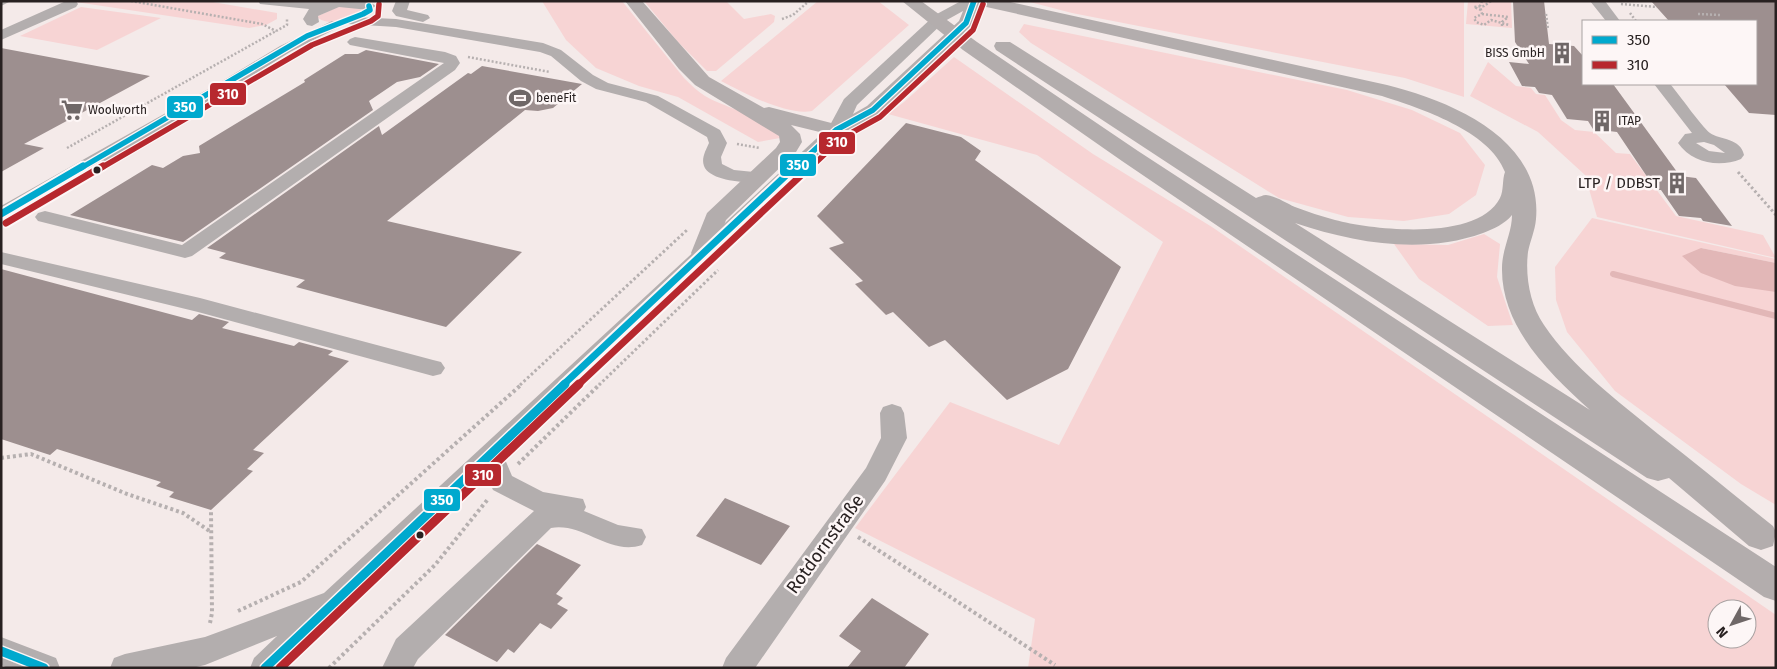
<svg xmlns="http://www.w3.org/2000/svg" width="1777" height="669" font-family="'Fira Sans',sans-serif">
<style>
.green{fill:#f7d4d4;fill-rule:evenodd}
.water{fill:#e2b7b7}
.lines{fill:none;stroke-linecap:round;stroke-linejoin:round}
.stream{stroke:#e2b7b7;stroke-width:6}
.building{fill:#9d8f8f}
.path-far2{stroke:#b6b0b0;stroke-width:2.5;stroke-dasharray:2 2;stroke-linecap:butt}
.path-far1{stroke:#b6b0b0;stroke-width:3;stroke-dasharray:2.5 2.5;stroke-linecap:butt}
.path{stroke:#b6b0b0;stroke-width:4;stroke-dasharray:3 3;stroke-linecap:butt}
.minor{fill:#b3aeae;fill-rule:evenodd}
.highway{fill:#b3adad;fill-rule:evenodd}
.bus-1-far2-casing{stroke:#fdf6f6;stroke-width:8}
.bus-1-far1-casing{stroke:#fdf6f6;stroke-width:11}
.bus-1-casing{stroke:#fdf6f6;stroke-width:12}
.bus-2-far2-casing{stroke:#fdf6f6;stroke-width:8}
.bus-2-far1-casing{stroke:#fdf6f6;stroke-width:11}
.bus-2-casing{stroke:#fdf6f6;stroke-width:12}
.bus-1-far2{stroke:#00a9ce;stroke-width:5.5}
.bus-1-far1{stroke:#00a9ce;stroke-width:7}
.bus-1{stroke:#00a9ce;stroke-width:9}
.bus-2-far2{stroke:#b7282e;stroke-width:5.5}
.bus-2-far1{stroke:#b7282e;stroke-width:7}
.bus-2{stroke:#b7282e;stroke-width:9}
.bus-dot{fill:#282121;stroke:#fdf6f6;stroke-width:2}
.labels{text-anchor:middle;stroke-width:5;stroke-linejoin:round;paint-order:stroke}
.far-poi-label{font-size:12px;fill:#282121;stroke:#fdf6f6;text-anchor:start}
.poi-label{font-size:15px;fill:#282121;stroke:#fdf6f6;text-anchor:end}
.near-street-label{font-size:18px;fill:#282121;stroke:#fdf6f6}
.line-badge{stroke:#fdf6f6;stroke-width:2}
.badge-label{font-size:14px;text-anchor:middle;font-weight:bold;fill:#fff}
</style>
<rect width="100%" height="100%" fill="#f4eae9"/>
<!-- green -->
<path class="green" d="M 69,1 L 207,1 L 277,13 L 277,19 L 266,25 L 249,28 Z
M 542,1 L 622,1 L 684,78 C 691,85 697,91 705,96 C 725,108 771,118 780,138 L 758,142 L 678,97 L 639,86 L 596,68 L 566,40 Z
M 644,1 L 726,1 L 744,19 L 771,14 L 775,16 L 774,22 L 716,71 L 707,71 L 678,42 Z
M 818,1 L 878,1 L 909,25 L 812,111 C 787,116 744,93 721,81 Z
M 1026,1 L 1464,1 L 1464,97 L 1405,78 L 1072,13 Z
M 1468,1 L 1511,1 L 1512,28 L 1466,24 Z
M 340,6 L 361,9 L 360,12 C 351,22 330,26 318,18 L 318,16 Z
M 81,7 L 161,18 L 97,50 L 20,36 Z
M 1024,24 L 1347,90 L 1412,110 L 1460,133 L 1485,165 L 1476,195 L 1449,214 L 1404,221 L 1348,217 L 1279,198 L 1031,43 L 1019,32 Z
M 954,57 L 1093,154 L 1212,227 L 1776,615 L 1776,668 L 1028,668 L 1035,619 L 855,528 L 950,402 L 1059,445 L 1163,242 L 1037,155 L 888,114 L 904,102 ZM 1717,609 L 1747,609 L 1747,639 L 1717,639 Z
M 1488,62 L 1516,86 L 1531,88 L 1536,94 L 1545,95 L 1561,120 L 1575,130 L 1594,132 L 1616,153 L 1630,154 L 1676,216 L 1763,235 L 1776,258 L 1597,217 L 1585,175 L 1538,132 L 1470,96 Z
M 1592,218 L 1776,259 L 1776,263 L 1701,248 L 1776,292 L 1776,505 L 1741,484 L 1615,391 L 1567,332 L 1556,300 L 1555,267 Z
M 1484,234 L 1500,244 L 1497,277 L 1513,325 L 1488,326 L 1419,279 L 1394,244 L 1448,245 Z"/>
<!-- water -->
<path class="water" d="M 1701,248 L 1776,263 L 1776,292 L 1735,286 L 1701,273 L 1682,256 Z"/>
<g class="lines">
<!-- stream -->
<path class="stream" d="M 1613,274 L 1776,316"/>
</g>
<!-- building -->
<path class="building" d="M 1513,1 L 1544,1 L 1549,44 L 1574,46 L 1583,56 L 1583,84 L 1613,84 L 1680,176 L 1696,178 L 1732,226 L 1703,221 L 1701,218 L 1679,216 L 1661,190 L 1656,190 L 1617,132 L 1593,129 L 1588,121 L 1567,119 L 1552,95 L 1539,93 L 1535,87 L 1522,86 L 1509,62 L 1529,64 L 1515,42 Z
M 1651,1 L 1776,1 L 1776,115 L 1749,113 L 1724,84 L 1756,84 L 1756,21 L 1669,21 Z
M 1,48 L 150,76 L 24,144 L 44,148 L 1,172 Z
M 366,50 L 439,64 L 420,77 L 397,82 L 369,101 L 373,110 L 183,242 L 70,215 L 152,165 L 163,168 L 183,156 L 200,153 L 199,146 L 305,82 L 304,80 L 345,54 L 358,54 Z
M 482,66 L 582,84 L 553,108 L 538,111 L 525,110 L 387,221 L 522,252 L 446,327 L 296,287 L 305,280 L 219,258 L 226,253 L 207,248 L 379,126 L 382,135 L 468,73 L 471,74 Z
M 906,123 L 961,137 L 981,151 L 975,160 L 1121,267 L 1068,369 L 1007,400 L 945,340 L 929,347 L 893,312 L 886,315 L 855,284 L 863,281 L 829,248 L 844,243 L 817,216 Z
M 1,269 L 192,320 L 199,314 L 229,322 L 222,328 L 294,346 L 299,342 L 333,351 L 328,355 L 349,361 L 253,450 L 264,453 L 247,469 L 253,471 L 211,510 L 169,497 L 174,492 L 156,486 L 161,482 L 57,449 L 50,455 L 1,439 Z
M 725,498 L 790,526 L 761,565 L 696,536 Z
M 537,544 L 581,565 L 556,594 L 563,598 L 557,604 L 568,610 L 551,629 L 540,623 L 514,653 L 508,649 L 497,662 L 445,635 Z
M 872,598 L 929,634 L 904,668 L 847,668 L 861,651 L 839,636 Z"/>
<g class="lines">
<!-- path-far2 -->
<path class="path-far2" d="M 131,1 L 262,24 L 276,31
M 1482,1 L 1480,6 L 1482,14 L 1474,18 L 1476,22 L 1484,25 L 1491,20 L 1509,25
M 1621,4 L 1657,7
M 1481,10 L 1474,7 L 1484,6 L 1491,1
M 1630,13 L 1636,21
M 1482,14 L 1508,17 L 1502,22 L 1502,28
M 1546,14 L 1548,29
M 1698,14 L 1720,15
M 782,19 L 793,15 L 809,1
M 276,31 L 287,25 L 287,18
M 468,57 L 550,72
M 737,144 L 760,148
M 67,148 L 276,31"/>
<!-- path-far1 -->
<path class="path-far1" d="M 1738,172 L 1776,215
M 520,385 L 687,230
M 599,385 L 718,270"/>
<!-- path -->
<path class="path" d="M 1,458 L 31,454 L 127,494 L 183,513 L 211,532
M 518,464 L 600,384
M 858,537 L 1055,665
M 238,611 L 301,582 L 522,384
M 210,623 L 212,613 L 211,510
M 329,668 L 435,565 L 488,499"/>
<!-- minor -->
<path class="minor" d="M 1,1 L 11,1 L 1,6 Z
M 66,1 L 76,1 L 78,4 L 76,7 L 1,40 L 1,30 Z
M 258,1 L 368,1 L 376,6 L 369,10 L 339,7 L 318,16 L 319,22 L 312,26 L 307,25 L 303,19 L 309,9 L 260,4 Z
M 396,1 L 410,1 L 407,10 L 428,15 L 430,18 L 423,22 L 396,16 L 392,11 Z
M 961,1 L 981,1 L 971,26 L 879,114 L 842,134 L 745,224 L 504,457 L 512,476 L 543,492 L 583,499 L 586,507 L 584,511 L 618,525 L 642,529 L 646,537 L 642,545 C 609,556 583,522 551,528 L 418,659 L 413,668 L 382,668 L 396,639 L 534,511 L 493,490 L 486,475 L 287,668 L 250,668 L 254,658 L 277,636 L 205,665 L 192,668 L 110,668 L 114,658 L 125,654 L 205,637 L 324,593 L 829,127 L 844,99 L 935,15 ZM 963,11 L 959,21 L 867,106 L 853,114 L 857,105 L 945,21 Z
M 1590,1 L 1605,1 L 1620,21 L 1606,21 Z
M 353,17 L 396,19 L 543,43 L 561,50 L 593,75 L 608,83 L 658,96 L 720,130 L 727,143 L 721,157 L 722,164 L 734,170 L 765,173 L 767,177 L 765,181 C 751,184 710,182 704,166 C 701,158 706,150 709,143 L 707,137 L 646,102 L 596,89 L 581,81 L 551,56 L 540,52 L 396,27 L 348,24 L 346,21 Z
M 332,21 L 337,22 L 339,25 L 337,28 L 290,52 L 231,89 L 8,218 L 1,220 L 1,206 L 219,83 L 280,46 Z
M 355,37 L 445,52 L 456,56 L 460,63 L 455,70 L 192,256 L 185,258 L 38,221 L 35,217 L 38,213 L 45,211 L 182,245 L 444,63 L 350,45 L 347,42 L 350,39 Z
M 1654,84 L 1670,84 C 1679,94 1701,126 1710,133 C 1720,140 1741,138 1744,155 L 1741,159 C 1719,168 1692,163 1678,143 L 1685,134 L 1692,133 ZM 1704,142 L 1714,145 L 1725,153 L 1709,151 L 1696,143 Z
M 1,252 L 200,298 L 433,360 L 441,362 L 445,368 L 441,374 L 433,376 L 198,312 L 1,264 Z
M 892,404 L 901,407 L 904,413 L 907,438 L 885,481 L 755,668 L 722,668 L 726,658 L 866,468 L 881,438 L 880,413 L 883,407 Z
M 1,637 L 56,658 L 60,668 L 8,668 L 1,665 Z"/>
<!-- highway -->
<path class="highway" d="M 625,1 L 642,1 L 709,77 L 764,108 L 769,107 L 843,126 L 847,130 L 843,134 L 836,136 L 791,125 L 800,134 L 802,142 L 796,152 L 726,220 L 712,258 L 703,261 L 694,258 L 691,253 L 707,213 L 776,148 L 780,142 L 779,136 L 695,85 L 679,69 Z
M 902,1 L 921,1 L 977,42 L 1138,151 L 1776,567 L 1776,601 L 1764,597 L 1122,161 L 963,50 Z
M 974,1 L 1006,1 L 1387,85 C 1451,101 1543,139 1536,219 C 1535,231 1530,241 1528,252 C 1525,276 1530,305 1544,325 C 1573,368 1618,401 1658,434 C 1697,464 1735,496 1773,526 L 1776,532 L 1773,546 L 1761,550 L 1749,546 L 1669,478 L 1658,481 L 1647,478 L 996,50 L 994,46 L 996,42 L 1010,42 L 1256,198 C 1259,197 1263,195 1266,195 C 1276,196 1286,203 1295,207 C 1308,212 1321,216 1335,220 C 1373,230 1478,242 1500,198 C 1504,190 1502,180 1505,172 C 1490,131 1420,108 1382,96 L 982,6 ZM 1512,215 C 1512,233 1502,249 1502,268 C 1501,327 1550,374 1590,410 L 1295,223 C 1355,243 1422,255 1483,233 C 1493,229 1505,224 1512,215 Z"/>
<!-- bus-1-far2 casing -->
<g class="bus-1-far2-casing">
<path id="bus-1-far2" d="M 81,168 L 307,36 L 363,14 L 370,10 L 369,6
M 795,168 L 836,130 L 873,110 L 966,23 L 974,1"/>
</g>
<!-- bus-1-far1 casing -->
<g class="bus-1-far1-casing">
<path id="bus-1-far1" d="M 1,214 L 83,166
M 563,385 L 796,166"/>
</g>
<!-- bus-1 casing -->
<g class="bus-1-casing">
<path id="bus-1" d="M 1,651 L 44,668
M 265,668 L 565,384"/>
</g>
<!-- bus-2-far2 casing -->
<g class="bus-2-far2-casing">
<path id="bus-2-far2" d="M 101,168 L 312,45 L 371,21 L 378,16 L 379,4
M 810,168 L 842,138 L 880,117 L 973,30 L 983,4"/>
</g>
<!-- bus-2-far1 casing -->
<g class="bus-2-far1-casing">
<path id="bus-2-far1" d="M 6,223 L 103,166
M 578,385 L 811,166"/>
</g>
<!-- bus-2 casing -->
<g class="bus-2-casing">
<path id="bus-2" d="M 280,668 L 579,384"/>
</g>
<!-- bus-1-far2 -->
<use href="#bus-1-far2" class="bus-1-far2"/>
<!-- bus-1-far1 -->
<use href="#bus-1-far1" class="bus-1-far1"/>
<!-- bus-1 -->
<use href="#bus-1" class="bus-1"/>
<!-- bus-2-far2 -->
<use href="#bus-2-far2" class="bus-2-far2"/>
<!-- bus-2-far1 -->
<use href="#bus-2-far1" class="bus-2-far1"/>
<!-- bus-2 -->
<use href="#bus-2" class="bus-2"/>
</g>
<!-- icons -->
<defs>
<g id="building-bare" transform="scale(1.725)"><path d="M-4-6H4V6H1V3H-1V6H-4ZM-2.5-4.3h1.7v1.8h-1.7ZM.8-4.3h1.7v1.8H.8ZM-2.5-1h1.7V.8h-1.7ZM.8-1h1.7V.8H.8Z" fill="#6f6767" stroke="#fdf6f6" stroke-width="2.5" paint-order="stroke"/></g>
<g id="stadium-bare" transform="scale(1.725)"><path d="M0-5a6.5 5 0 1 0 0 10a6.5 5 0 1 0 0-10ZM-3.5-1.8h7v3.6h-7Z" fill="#6f6767" stroke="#fdf6f6" stroke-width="2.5" paint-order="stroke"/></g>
<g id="supermarket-bare" transform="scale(1.725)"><path d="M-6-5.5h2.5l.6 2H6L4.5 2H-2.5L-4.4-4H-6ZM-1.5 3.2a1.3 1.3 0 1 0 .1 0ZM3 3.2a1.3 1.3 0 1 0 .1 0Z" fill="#6f6767" stroke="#fdf6f6" stroke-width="2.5" paint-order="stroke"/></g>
</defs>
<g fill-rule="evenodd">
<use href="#building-bare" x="1562" y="53"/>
<use href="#stadium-bare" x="520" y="98"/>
<use href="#supermarket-bare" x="72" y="110"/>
<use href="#building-bare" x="1602" y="121"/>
<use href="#building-bare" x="1677" y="183"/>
</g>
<!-- markers -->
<g class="bus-dot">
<circle cx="97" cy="170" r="4.5"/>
<circle cx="420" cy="535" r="4.5"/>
</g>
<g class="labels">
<!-- far-poi labels -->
<g class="far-poi-label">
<text x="1545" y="57" text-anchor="end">BISS GmbH</text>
<text x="536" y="102">beneFit</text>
<text x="88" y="114">Woolworth</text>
<text x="1618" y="125">ITAP</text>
</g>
<!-- poi labels -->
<g class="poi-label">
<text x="1660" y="188">LTP / DDBST</text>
</g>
<!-- near-street labels -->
<g class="near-street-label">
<text transform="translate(825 544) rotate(-54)" y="6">Rotdornstraße</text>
</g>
</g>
<g class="line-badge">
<rect x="209" y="82" width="38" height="24" rx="5" fill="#b7282e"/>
<rect x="166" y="95" width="38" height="24" rx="5" fill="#00a9ce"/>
<rect x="818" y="131" width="38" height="24" rx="5" fill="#b7282e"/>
<rect x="779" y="153" width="38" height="24" rx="5" fill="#00a9ce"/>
<rect x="464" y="463" width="38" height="24" rx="5" fill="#b7282e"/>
<rect x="423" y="488" width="38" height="24" rx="5" fill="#00a9ce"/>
</g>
<g class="badge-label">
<text x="228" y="99">310</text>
<text x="185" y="112">350</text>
<text x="837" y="147">310</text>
<text x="798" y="170">350</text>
<text x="483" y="480">310</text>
<text x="442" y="505">350</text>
</g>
<!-- border -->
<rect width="1777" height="669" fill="none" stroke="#282121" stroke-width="5"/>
<!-- legend -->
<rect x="1582" y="20" width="175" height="65" fill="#fdf6f6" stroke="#a8a1a1"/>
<rect x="1592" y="36" width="25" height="8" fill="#00a9ce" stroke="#a8a1a1"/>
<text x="1627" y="45" font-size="15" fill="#282121">350</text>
<rect x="1592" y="61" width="25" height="8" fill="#b7282e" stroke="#a8a1a1"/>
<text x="1627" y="70" font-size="15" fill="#282121">310</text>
<!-- north arrow -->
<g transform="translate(1732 624) rotate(230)"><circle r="24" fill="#fdf6f6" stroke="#a8a1a1"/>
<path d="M0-4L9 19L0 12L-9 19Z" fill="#6f6767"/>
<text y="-8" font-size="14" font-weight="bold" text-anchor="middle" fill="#282121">N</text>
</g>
</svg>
